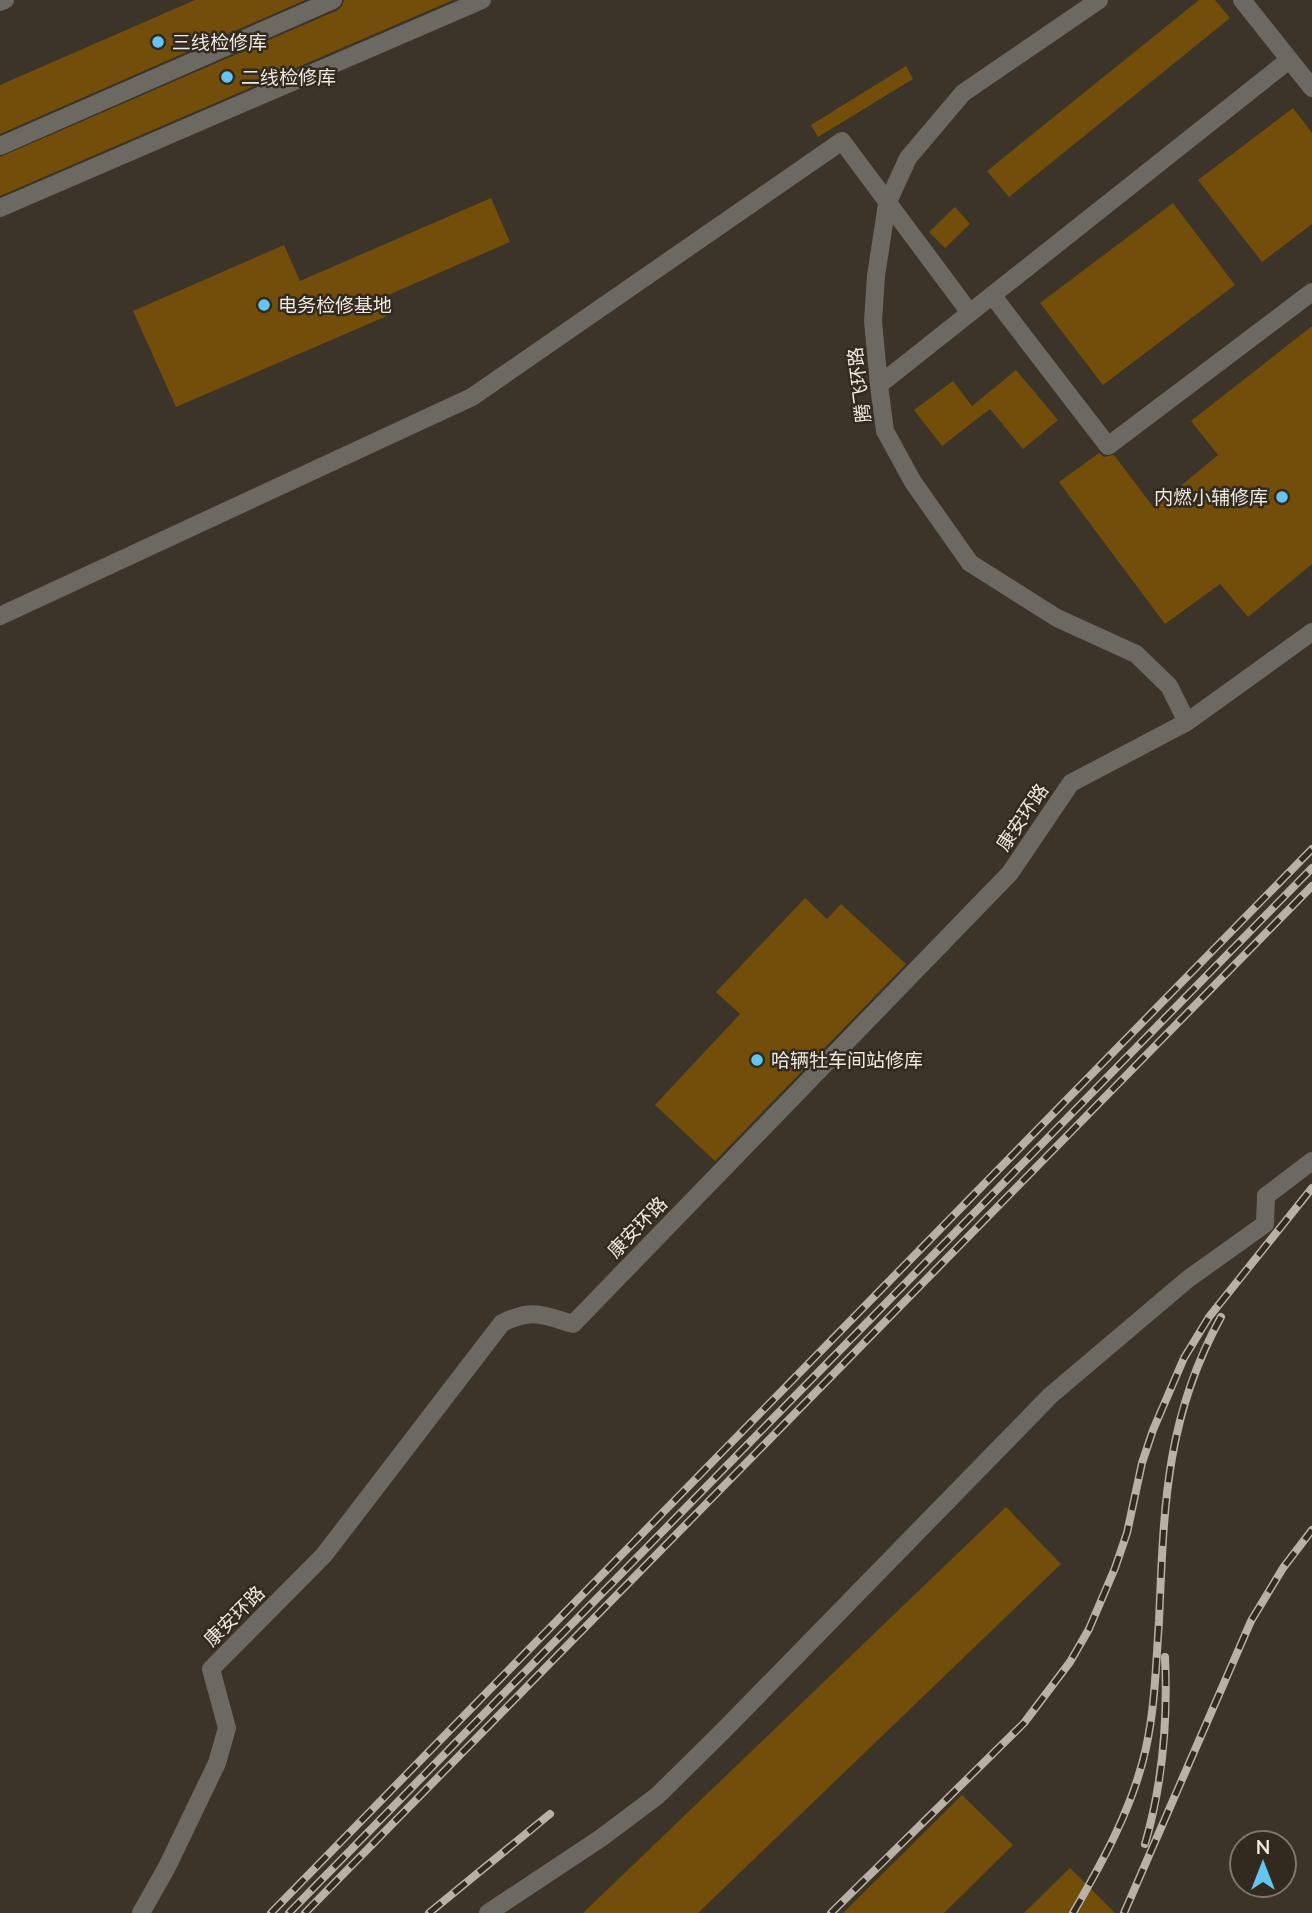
<svg xmlns="http://www.w3.org/2000/svg" width="1312" height="1913" font-family="Lato,'Noto Sans SC',sans-serif">
<style>
.building{fill:#724e0a}
.lines{fill:none;stroke-linecap:round;stroke-linejoin:round}
.minor{stroke:#6c6862;stroke-width:18}
.rail-casing{stroke:#b7b1a8;stroke-width:8}
.rail{stroke:#322a1f;stroke-width:5;stroke-dasharray:16;stroke-linecap:butt}
.poi-dot{fill:#64c5ee;stroke:#322a1f;stroke-width:2.5}
.labels{text-anchor:middle;stroke-width:5;stroke-linejoin:round;paint-order:stroke}
.poi-label{font-size:19px;fill:#ede8e0;stroke:#322a1f;text-anchor:start}
.street-label{font-size:19px;fill:#ede8e0;stroke:#322a1f}
</style>
<rect width="100%" height="100%" fill="#3c3428"/>
<!-- building -->
<path class="building" d="M 195,0 L 305,0 L 0,134 L 0,85 Z
M 344,0 L 453,0 L 0,196 L 0,157 L 338,10 L 342,6 Z
M 1199,0 L 1215,0 L 1230,18 L 1009,197 L 987,171 Z
M 906,66 L 913,79 L 818,137 L 811,125 Z
M 1293,108 L 1312,133 L 1312,224 L 1262,262 L 1198,180 Z
M 491,198 L 510,242 L 379,299 L 387,316 L 176,407 L 133,311 L 284,245 L 300,281 Z
M 1173,203 L 1235,285 L 1103,385 L 1040,303 Z
M 955,207 L 970,224 L 945,248 L 929,232 Z
M 1312,326 L 1312,564 L 1248,617 L 1220,584 L 1165,624 L 1059,482 L 1099,453 L 1104,457 L 1114,455 L 1154,508 L 1218,455 L 1191,421 Z
M 1016,370 L 1058,420 L 1023,449 L 990,409 L 942,446 L 914,410 L 953,381 L 972,406 Z
M 805,898 L 827,919 L 841,904 L 906,964 L 715,1161 L 655,1105 L 740,1014 L 716,992 Z
M 1006,1507 L 1061,1564 L 698,1913 L 583,1913 Z
M 962,1795 L 1013,1845 L 944,1913 L 843,1913 Z
M 1070,1868 L 1115,1913 L 1024,1913 Z"/>
<g class="lines">
<!-- minor -->
<path class="minor" d="M 1099,0 L 963,93 L 908,158 L 887,204 L 876,276 L 873,321 L 879,385 L 885,431 L 913,482 L 970,563 L 1057,618 L 1136,654 L 1169,686 L 1187,722
M 1242,0 L 1312,88
M 0,2 L 5,0
M 0,146 L 333,0
M 0,208 L 482,0
M 992,295 L 1108,446 L 1312,292
M 879,385 L 1289,60
M 0,616 L 472,397 L 842,141 L 970,313
M 141,1913 L 167,1867 L 217,1763 L 227,1728 L 211,1669 L 324,1555 L 502,1323 C 533,1308 543,1315 573,1324 L 1010,873 L 1071,783 L 1187,722 L 1312,632
M 488,1913 L 601,1838 L 657,1796 L 723,1731 L 1051,1395 L 1188,1279 L 1265,1224 L 1266,1196 L 1312,1161"/>
<!-- rail casing -->
<g class="rail-casing">
<path id="rail" d="M 1145,1844 C 1163,1782 1168,1721 1165,1657
M 271,1913 L 1312,849
M 289,1913 L 1312,868
M 305,1913 L 1312,886
M 429,1913 L 550,1814
M 831,1913 L 1024,1723 L 1070,1662 L 1089,1629 L 1115,1568 L 1127,1533 L 1142,1463 L 1153,1430 L 1184,1358 L 1209,1317 L 1312,1188
M 1073,1913 C 1103,1861 1133,1807 1146,1748 C 1155,1707 1156,1663 1159,1621 C 1164,1508 1165,1419 1221,1317
M 1124,1913 L 1251,1621 L 1283,1568 L 1312,1530"/>
</g>
<!-- rail -->
<use href="#rail" class="rail"/>
</g>
<!-- markers -->
<g class="poi-dot">
<circle cx="158" cy="42" r="7"/>
<circle cx="227" cy="77" r="7"/>
<circle cx="264" cy="305" r="7"/>
<circle cx="1282" cy="497" r="7"/>
<circle cx="757" cy="1060" r="7"/>
</g>
<g class="labels">
<!-- poi labels -->
<g class="poi-label">
<text x="172" y="49">三线检修库</text>
<text x="241" y="84">二线检修库</text>
<text x="278" y="312">电务检修基地</text>
<text x="1268" y="504" text-anchor="end">内燃小辅修库</text>
<text x="771" y="1067">哈辆牡车间站修库</text>
</g>
<!-- street labels -->
<g class="street-label">
<text transform="translate(859 385) rotate(-97)" y="7">腾飞环路</text>
<text transform="translate(1022 817) rotate(-56)" y="7">康安环路</text>
<text transform="translate(637 1227) rotate(-46)" y="7">康安环路</text>
<text transform="translate(234 1616) rotate(-45)" y="7">康安环路</text>
</g>
</g>
<!-- north arrow -->
<g transform="translate(1263 1864)"><circle r="33" fill="#322a1f" stroke="#7d766c" stroke-width="2"/>
<path d="M0-5L12 26L0 18L-12 26Z" fill="#64c5ee"/>
<text y="-10" font-size="19" font-weight="bold" text-anchor="middle" fill="#ede8e0">N</text>
</g>
</svg>
